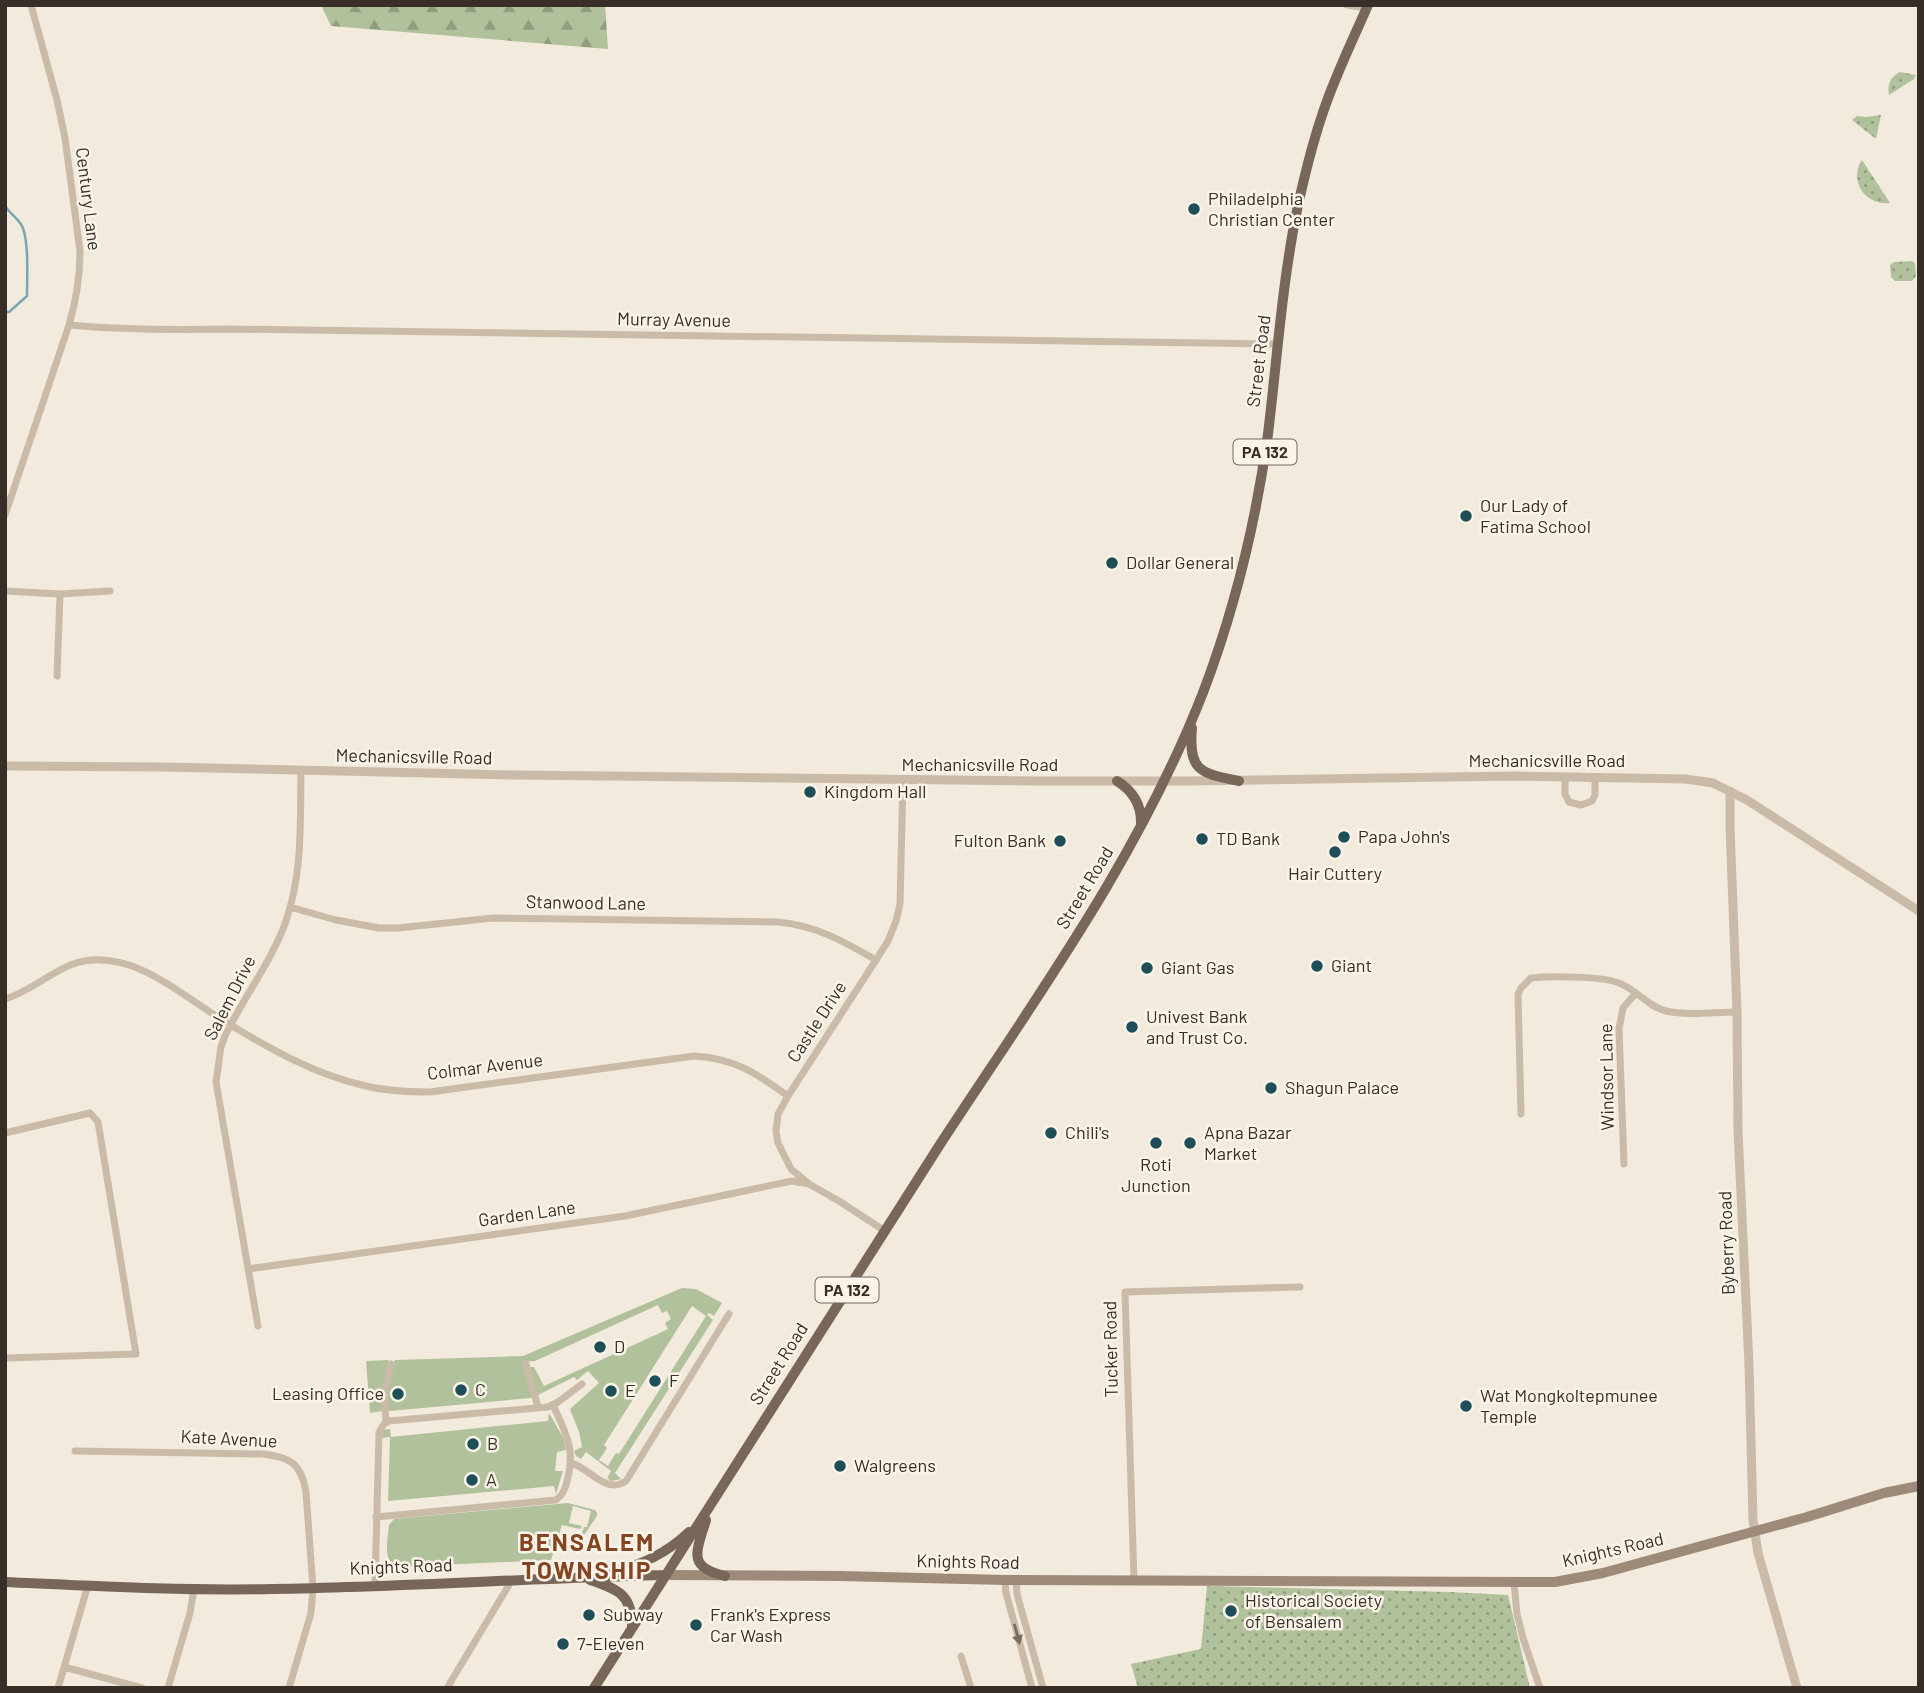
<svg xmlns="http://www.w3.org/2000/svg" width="1924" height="1693" font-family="Barlow,sans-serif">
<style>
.grass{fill:#b1c19c;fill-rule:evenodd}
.forest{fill:url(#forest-firs)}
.park{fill:url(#park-dots)}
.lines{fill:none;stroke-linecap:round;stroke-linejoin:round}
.stream{stroke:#7ba7af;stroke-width:2.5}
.minor{stroke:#cabba8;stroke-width:7}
.tertiary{stroke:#cabba8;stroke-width:9}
.secondary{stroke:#9e8a79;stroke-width:10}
.primary{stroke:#786759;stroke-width:10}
.oneway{fill:#796d62}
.poi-dot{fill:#1e4e58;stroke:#f9f3e8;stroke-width:2.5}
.labels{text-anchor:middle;stroke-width:5;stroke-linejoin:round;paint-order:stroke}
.shield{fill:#f9f3e8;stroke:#716962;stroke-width:2}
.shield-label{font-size:16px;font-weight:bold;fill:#372e28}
.street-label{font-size:18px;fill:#372e28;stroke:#f9f3e8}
.poi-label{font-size:18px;fill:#372e28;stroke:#f9f3e8;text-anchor:start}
.district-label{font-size:24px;font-weight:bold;letter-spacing:2px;fill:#854422;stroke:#f9f3e8}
</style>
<defs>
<pattern id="forest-firs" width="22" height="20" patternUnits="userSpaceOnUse" patternTransform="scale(1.75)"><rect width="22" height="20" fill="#b1c19c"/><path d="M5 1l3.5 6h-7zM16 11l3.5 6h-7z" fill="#919d7f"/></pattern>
<pattern id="park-dots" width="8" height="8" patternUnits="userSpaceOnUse" patternTransform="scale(1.75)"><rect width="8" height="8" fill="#b1c19c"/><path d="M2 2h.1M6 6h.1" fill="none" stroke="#919d7f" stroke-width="1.8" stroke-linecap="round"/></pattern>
</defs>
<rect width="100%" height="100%" fill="#f2eadc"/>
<!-- grass -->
<path class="grass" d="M 682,1288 L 696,1289 L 722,1303 L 714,1316 L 709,1313 L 707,1315 L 713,1320 L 615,1473 L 621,1479 L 611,1481 L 607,1478 L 611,1471 L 586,1452 L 581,1459 L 576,1456 L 574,1451 L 582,1447 L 579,1432 L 570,1409 L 599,1383 L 588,1371 L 577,1380 L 574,1377 L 538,1395 L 529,1367 L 534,1367 L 544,1386 L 664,1331 L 668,1329 L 665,1323 L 671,1319 L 667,1311 L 662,1313 L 658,1305 L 535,1361 L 524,1362 L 533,1396 L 531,1398 L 390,1411 L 388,1410 C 387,1394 388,1375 395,1360 L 523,1356 ZM 692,1306 L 706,1316 L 619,1454 L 616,1453 L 608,1466 L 599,1460 L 607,1448 L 604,1445 Z
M 389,1360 L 387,1366 L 383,1411 L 370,1413 L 366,1361 Z
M 549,1413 L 564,1439 L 566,1450 L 557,1452 L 555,1471 L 563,1471 L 556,1494 L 554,1486 L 388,1501 L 390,1437 L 382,1438 L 383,1430 L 390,1429 L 391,1437 L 548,1421 Z
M 568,1503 L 595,1510 L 597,1513 L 597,1516 L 584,1535 L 581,1536 L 584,1527 L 587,1527 L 591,1511 L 573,1506 L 569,1523 L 582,1526 L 580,1529 L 562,1525 L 551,1560 L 396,1567 C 382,1559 388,1539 389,1525 L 394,1519 Z"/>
<!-- forest -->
<path class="forest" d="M 321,5 L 605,5 L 608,49 L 331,26 Z"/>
<!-- park -->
<path class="park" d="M 1900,72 L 1916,75 L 1914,79 L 1889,95 C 1887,85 1890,77 1900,72 Z
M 1881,115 L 1876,139 L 1852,120 L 1857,116 L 1866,117 Z
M 1862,160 L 1890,203 C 1866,206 1848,181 1862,160 Z
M 1912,261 L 1915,264 L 1916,276 L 1912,281 L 1895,281 L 1891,277 L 1890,265 L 1894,262 Z
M 1207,1586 L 1450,1592 L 1508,1595 L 1530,1688 L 1138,1688 L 1131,1664 L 1201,1649 Z"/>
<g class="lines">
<!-- stream -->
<path class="stream" d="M 5,206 C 10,214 20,220 23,228 C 29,246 27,277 27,296 L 9,312 L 5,312"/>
<!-- minor -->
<path class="minor" d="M 1347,5 L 1366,8
M 69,325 C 122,330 176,330 229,329 L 1278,344
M 5,515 L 69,325 C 76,301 80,277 80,251 L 65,138 L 57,100 L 31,5
M 5,591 L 60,594 L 110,591
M 57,676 L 60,594
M 1565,777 L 1565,794 L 1569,802 L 1581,805 L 1592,801 L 1595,795 L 1595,777
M 290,907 L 336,920 L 379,928 L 398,928 L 493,918 L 778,922 C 815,925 845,942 876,960
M 5,999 C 36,990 59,962 92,960 C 142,957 181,995 221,1019 C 266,1047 315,1075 366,1086 C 387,1091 409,1092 430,1092 L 694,1056 C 734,1058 756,1073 788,1096
M 1521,1114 L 1518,994 L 1521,988 L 1531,978 C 1549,976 1603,976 1619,983 C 1636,989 1648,1007 1666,1011 C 1689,1016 1714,1012 1737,1012
M 5,1133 L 90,1113 L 98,1122 L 136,1354 L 5,1358
M 1624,1164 L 1619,1029 L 1623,1008 L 1636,993
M 885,1231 L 839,1201 L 809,1184 L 791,1169 L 778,1143 L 776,1131 L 778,1114 L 788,1096 L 876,960 L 888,941 L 896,921 L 900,904 L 903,780
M 248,1269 L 625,1216 L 792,1181 L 809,1184
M 258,1326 L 216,1082 L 221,1047 L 225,1036 C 243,998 272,961 286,921 C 303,871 300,823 301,771
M 526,1364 L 538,1407
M 386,1422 L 384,1394 L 391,1364
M 75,1451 L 263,1454 C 290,1457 301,1463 306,1492 L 313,1588 L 311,1613 L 289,1688
M 571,1463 C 590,1468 606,1495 626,1481 L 729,1314
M 376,1517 L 556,1500 C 563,1494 565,1490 567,1481 C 576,1450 566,1433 553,1405
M 1005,1580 L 1006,1593 L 1032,1688
M 1016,1580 L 1017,1594 L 1043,1688
M 1134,1580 L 1125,1292 L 1300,1287
M 1514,1583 L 1517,1614 L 1523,1638 L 1540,1688
M 375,1585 L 379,1432 L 384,1424 L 389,1421 L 548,1407 L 558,1402 L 582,1384
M 961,1656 L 971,1688
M 64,1667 L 142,1688
M 58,1688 L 88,1585
M 168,1688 L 190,1613 L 194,1589
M 447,1688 L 512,1580"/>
<!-- tertiary -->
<path class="tertiary" d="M 5,766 L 164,767 L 515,775 L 1037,781 L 1190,781 L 1514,776 L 1686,779 L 1713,783 L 1747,800 L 1919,911
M 1730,791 L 1730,827 L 1737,1012 L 1738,1131 L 1749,1364 L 1753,1520 L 1758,1553 L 1797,1688"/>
<!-- secondary -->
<path class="secondary" d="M 666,1575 L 840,1576 L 1005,1580 L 1555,1582 L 1603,1573 L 1807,1517 L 1884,1493 L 1919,1486"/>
<!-- primary -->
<path class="primary" d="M 1192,728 C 1188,772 1201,773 1239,781
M 1117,781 C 1133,791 1142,806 1141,825
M 706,1520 C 697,1551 686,1567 725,1576
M 611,1572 C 640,1566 667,1553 689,1532
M 590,1580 C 618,1589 633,1595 632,1628
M 5,1582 C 94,1586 183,1591 272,1589 C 403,1587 534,1578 666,1575
M 594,1688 C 710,1508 823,1326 939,1146 C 1035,999 1140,856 1204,690 C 1235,608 1256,521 1268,434 C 1277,360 1282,284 1297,210 C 1305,173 1314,136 1327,101 C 1339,68 1354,37 1368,5"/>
</g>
<!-- one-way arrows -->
<defs><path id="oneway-solid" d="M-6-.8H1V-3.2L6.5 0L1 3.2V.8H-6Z" transform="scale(1.75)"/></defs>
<use class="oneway" href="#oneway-solid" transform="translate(1017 1634) rotate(75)"/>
<!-- markers -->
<g class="poi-dot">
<circle cx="1194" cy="209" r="7"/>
<circle cx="1466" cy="516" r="7"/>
<circle cx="1112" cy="563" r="7"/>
<circle cx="810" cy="792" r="7"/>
<circle cx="1344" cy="837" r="7"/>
<circle cx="1202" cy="839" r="7"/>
<circle cx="1060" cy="841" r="7"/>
<circle cx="1335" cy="852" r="7"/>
<circle cx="1317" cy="966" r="7"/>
<circle cx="1147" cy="968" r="7"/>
<circle cx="1132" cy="1027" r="7"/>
<circle cx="1271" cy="1088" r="7"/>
<circle cx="1051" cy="1133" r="7"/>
<circle cx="1156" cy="1143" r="7"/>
<circle cx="1190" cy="1143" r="7"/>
<circle cx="600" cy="1347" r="7"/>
<circle cx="655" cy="1381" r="7"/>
<circle cx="461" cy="1390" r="7"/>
<circle cx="611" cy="1391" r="7"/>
<circle cx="398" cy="1394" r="7"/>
<circle cx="1466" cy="1406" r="7"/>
<circle cx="473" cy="1444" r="7"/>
<circle cx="840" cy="1466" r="7"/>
<circle cx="472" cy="1480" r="7"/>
<circle cx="1231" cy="1611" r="7"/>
<circle cx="589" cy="1615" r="7"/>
<circle cx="696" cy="1625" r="7"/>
<circle cx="563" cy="1644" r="7"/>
</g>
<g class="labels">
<!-- shield labels -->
<g class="shield">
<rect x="1233.5" y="439.5" width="63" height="25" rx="5"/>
<rect x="815.5" y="1277.5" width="63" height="25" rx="5"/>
</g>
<g class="shield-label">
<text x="1265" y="458">PA 132</text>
<text x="847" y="1296">PA 132</text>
</g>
<!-- street labels -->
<g class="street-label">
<text transform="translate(88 199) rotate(83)" y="6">Century Lane</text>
<text transform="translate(674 320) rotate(1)" y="6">Murray Avenue</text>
<text transform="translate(1259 361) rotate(-83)" y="6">Street Road</text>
<text transform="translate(414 757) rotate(1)" y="6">Mechanicsville Road</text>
<text x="1547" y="767">Mechanicsville Road</text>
<text x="980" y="771">Mechanicsville Road</text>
<text transform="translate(1085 888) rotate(-59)" y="6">Street Road</text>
<text transform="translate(586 903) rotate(1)" y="6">Stanwood Lane</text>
<text transform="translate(230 998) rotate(-63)" y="6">Salem Drive</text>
<text transform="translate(817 1022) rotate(-57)" y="6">Castle Drive</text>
<text transform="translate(485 1067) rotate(-7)" y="6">Colmar Avenue</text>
<text transform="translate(1607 1077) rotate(-91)" y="6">Windsor Lane</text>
<text transform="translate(527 1214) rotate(-8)" y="6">Garden Lane</text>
<text transform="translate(1727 1243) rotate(-92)" y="6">Byberry Road</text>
<text transform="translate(1111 1349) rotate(-91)" y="6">Tucker Road</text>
<text transform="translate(779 1364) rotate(-58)" y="6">Street Road</text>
<text transform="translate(229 1439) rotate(3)" y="6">Kate Avenue</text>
<text transform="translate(1613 1550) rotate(-13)" y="6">Knights Road</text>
<text transform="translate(968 1562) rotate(1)" y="6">Knights Road</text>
<text transform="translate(401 1567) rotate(-2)" y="6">Knights Road</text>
</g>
<!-- poi labels -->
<g class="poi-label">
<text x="1208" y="205">Philadelphia<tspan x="1208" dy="21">Christian Center</tspan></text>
<text x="1480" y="512">Our Lady of<tspan x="1480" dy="21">Fatima School</tspan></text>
<text x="1126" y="569">Dollar General</text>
<text x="824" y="798">Kingdom Hall</text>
<text x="1358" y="843">Papa John's</text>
<text x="1216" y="845">TD Bank</text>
<text x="1046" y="847" text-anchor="end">Fulton Bank</text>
<text x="1335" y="880" text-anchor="middle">Hair Cuttery</text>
<text x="1331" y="972">Giant</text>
<text x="1161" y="974">Giant Gas</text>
<text x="1146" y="1023">Univest Bank<tspan x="1146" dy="21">and Trust Co.</tspan></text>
<text x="1285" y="1094">Shagun Palace</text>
<text x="1065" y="1139">Chili's</text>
<text x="1204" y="1139">Apna Bazar<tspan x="1204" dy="21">Market</tspan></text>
<text x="1156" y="1171" text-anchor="middle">Roti<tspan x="1156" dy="21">Junction</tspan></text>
<text x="614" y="1353">D</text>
<text x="669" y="1387">F</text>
<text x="475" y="1396">C</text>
<text x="625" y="1397">E</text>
<text x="384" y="1400" text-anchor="end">Leasing Office</text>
<text x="1480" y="1402">Wat Mongkoltepmunee<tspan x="1480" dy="21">Temple</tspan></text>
<text x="487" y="1450">B</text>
<text x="854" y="1472">Walgreens</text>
<text x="486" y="1486">A</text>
<text x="1245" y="1607">Historical Society<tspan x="1245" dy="21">of Bensalem</tspan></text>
<text x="603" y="1621">Subway</text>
<text x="710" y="1621">Frank's Express<tspan x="710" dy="21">Car Wash</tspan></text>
<text x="577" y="1650">7-Eleven</text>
</g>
<!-- district labels -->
<g class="district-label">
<text x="587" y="1551">BENSALEM<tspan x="587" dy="28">TOWNSHIP</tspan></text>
</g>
</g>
<!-- border -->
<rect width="1924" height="1693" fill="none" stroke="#372e28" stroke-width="14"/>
</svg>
